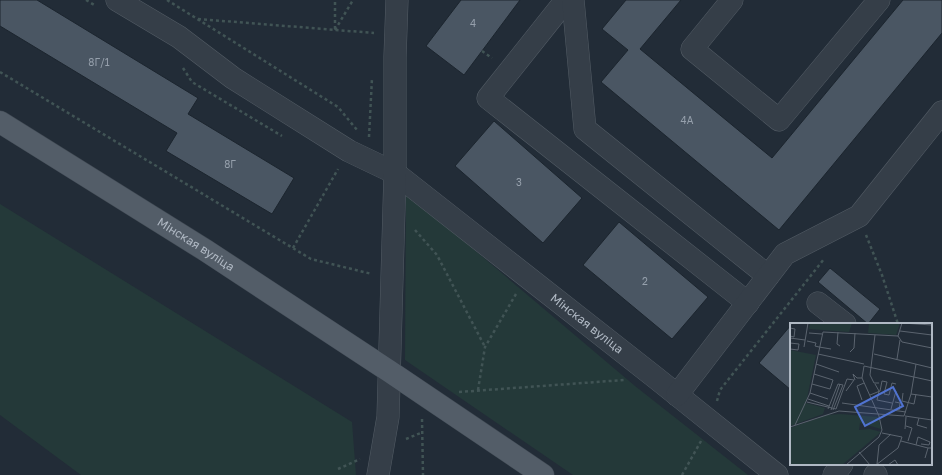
<svg xmlns="http://www.w3.org/2000/svg" width="942" height="475" font-family="'Golos Text',sans-serif">
<style>
.green{fill:#243939}
.building{fill:#4a5663;stroke:#1c252e}
.lines{fill:none;stroke-linecap:round;stroke-linejoin:round}
.minor-casing{stroke:#535c65;stroke-width:23}
.major-casing{stroke:#3e4751;stroke-width:23}
.path{stroke:#415455;stroke-width:2.5;stroke-dasharray:3 3;stroke-linecap:butt}
.minor{stroke:#353e48;stroke-width:22}
.major{stroke:#535d68;stroke-width:22}
.labels{text-anchor:middle;stroke-width:3.5;stroke-linejoin:round;paint-order:stroke}
.number-label{font-size:10px;fill:#96a0ac}
.street-label{font-size:12px;fill:#b0b9c4;stroke:#1a232c}
.inset-road{fill:none;stroke:#5b646f;stroke-width:1}
.view{fill:#5073d1;fill-opacity:0.15;stroke:#5073d1;stroke-width:2}
.inset-edge{fill:none;stroke:#b0b9c4;stroke-width:2}
</style>
<rect width="100%" height="100%" fill="#222c37"/>
<!-- green -->
<path class="green" d="M 406,192 L 635,386 L 748,475 L 573,475 L 405,360 Z
M 0,204 L 352,422 L 356,475 L 81,475 L 0,415 Z"/>
<!-- building -->
<path class="building" d="M 0,0 L 37,0 L 198,98 L 188,114 L 294,178 L 272,214 L 166,151 L 177,133 L 0,26 Z
M 461,0 L 520,0 L 464,75 L 426,46 Z
M 626,0 L 681,0 L 640,49 L 772,158 L 903,0 L 942,0 L 942,33 L 779,230 L 601,82 L 628,50 L 602,29 Z
M 494,121 L 582,198 L 543,243 L 455,166 Z
M 619,222 L 708,297 L 672,339 L 583,265 Z
M 830,268 L 880,309 L 868,324 L 818,282 Z
M 791,325 L 791,390 L 759,363 Z"/>
<g class="lines">
<!-- minor casing -->
<g class="minor-casing">
<g id="minor">
<path id="s1" d="M 117,0 L 179,37 L 233,78 L 349,151 L 395,173 L 656,378 L 777,475"/>
<path d="M 566,0 L 488,98 L 748,303"/>
<path d="M 573,0 L 585,129 L 768,276"/>
<path d="M 732,0 L 692,49 L 779,120 L 879,0"/>
<path d="M 818,303 L 845,324"/>
<path d="M 677,395 L 785,254 L 859,216 L 942,112"/>
<path d="M 378,475 L 388,417 L 395,173 L 395,57 L 397,0"/>
<path d="M 834,475 L 842,464"/>
<path d="M 875,475 L 876,475"/>
</g>
</g>
<!-- major casing -->
<g class="major-casing">
<g id="major">
<path id="s2" d="M 0,122 L 205,250 L 389,371 L 543,475"/>
</g>
</g>
<!-- path -->
<path class="path" d="M 86,0 L 96,6
M 167,0 L 338,107 L 357,130
M 198,19 L 374,33
M 335,29 L 335,0
M 335,30 L 353,0
M 482,51 L 492,58
M 183,68 L 192,82 L 282,136
M 0,72 L 311,259 L 372,274
M 369,137 L 372,78
M 415,230 L 437,255 L 485,347
M 866,235 L 882,275 L 898,324
M 293,248 L 338,169
M 478,390 L 485,347 L 516,294
M 459,392 L 624,380
M 717,401 L 720,390 L 824,259
M 422,419 L 423,475
M 406,439 L 423,432
M 338,469 L 360,459
M 682,475 L 701,441"/>
<!-- minor -->
<use href="#minor" class="minor"/>
<!-- major -->
<use href="#major" class="major"/>
</g>
<g class="labels">
<!-- number labels -->
<g class="number-label">
<text x="473" y="27">4</text>
<text x="99" y="66">8Г/1</text>
<text x="687" y="124">4А</text>
<text x="230" y="168">8Г</text>
<text x="519" y="186">3</text>
<text x="645" y="285">2</text>
</g>
<!-- street labels -->
<g class="street-label">
<text dy="4" stroke="none"><textPath href="#s2" startOffset="231">Мінская вуліца</textPath></text>
<text dy="4" stroke="none"><textPath href="#s1" startOffset="572">Мінская вуліца</textPath></text>
</g>
</g>
<!-- overview -->
<g transform="translate(790 323)">
<rect width="142" height="142" fill="#222c37"/>
<path d="M 20,0 L 110,0 L 106,12 L 78,10 L 79,1 L 62,0 L 59,9 L 19,6 ZM 0,27 L 26,32 L 16,80 L 35,85 L 33,91 L 0,103 ZM 50,91 L 88,94 L 91,106 L 70,100 L 69,107 L 80,106 L 91,109 L 52,142 L 0,142 L 0,105 L 37,92 Z" fill="#243939"/>
<path class="inset-road" d="M 110,8 L 142,12M 48,9 L 47,21 L 50,23M 19,10 L 32,11M 85,12 L 80,52 L 84,60 L 89,60M 0,13 L 4,14 L 5,6 L 0,5 L 1,0M 108,13 L 112,0 L 142,2M 108,13 L 112,19 L 142,25M 0,15 L 15,17M 17,18 L 26,20 L 25,23 L 29,24M 0,20 L 9,21 L 8,27 L 0,26M 14,24 L 18,0M 29,24 L 41,26M 60,29 L 64,25 L 65,10M 28,31 L 74,41M 84,31 L 142,45M 107,36 L 110,17M 26,41 L 49,49M 65,57 L 63,51 L 67,55 L 72,55M 22,61 L 40,66 L 43,57 L 24,51M 85,61 L 89,68 L 87,77 L 102,80M 56,68 L 64,57M 20,70 L 38,76M 113,70 L 112,78 L 124,81 L 126,71M 121,71 L 126,41M 80,72 L 90,68 L 92,58 L 97,59 L 94,71 L 99,72 L 102,60 L 106,61M 18,76 L 39,83M 72,77 L 67,63 L 74,60M 17,79 L 46,86 L 57,56 L 64,57M 105,79 L 110,80 L 109,87M 52,80 L 116,89M 38,86 L 48,61 L 53,62 L 43,87M 101,86 L 106,68M 41,87 L 50,61M 115,93 L 142,97M 129,95 L 127,102 L 137,105M 5,102 L 20,70 L 33,9 L 108,13M 116,103 L 122,105 L 118,118M 0,104 L 49,88 L 114,93 L 121,71 L 142,74M 115,106 L 116,94M 111,118 L 138,125M 126,122 L 128,114 L 140,119 L 139,122 L 131,121M 69,129 L 80,142M 135,135 L 138,125 L 142,125M 87,141 L 89,122 L 101,111M 56,142 L 89,114 L 92,107 L 89,93 L 72,55 L 74,43 L 142,58M 86,142 L 108,125 L 112,114 L 92,110M 98,142 L 105,137 L 108,142"/>
<path class="view" d="M 103,64 L 113,83 L 75,103 L 65,84 Z"/>
<rect width="142" height="142" class="inset-edge"/>
</g>
</svg>
